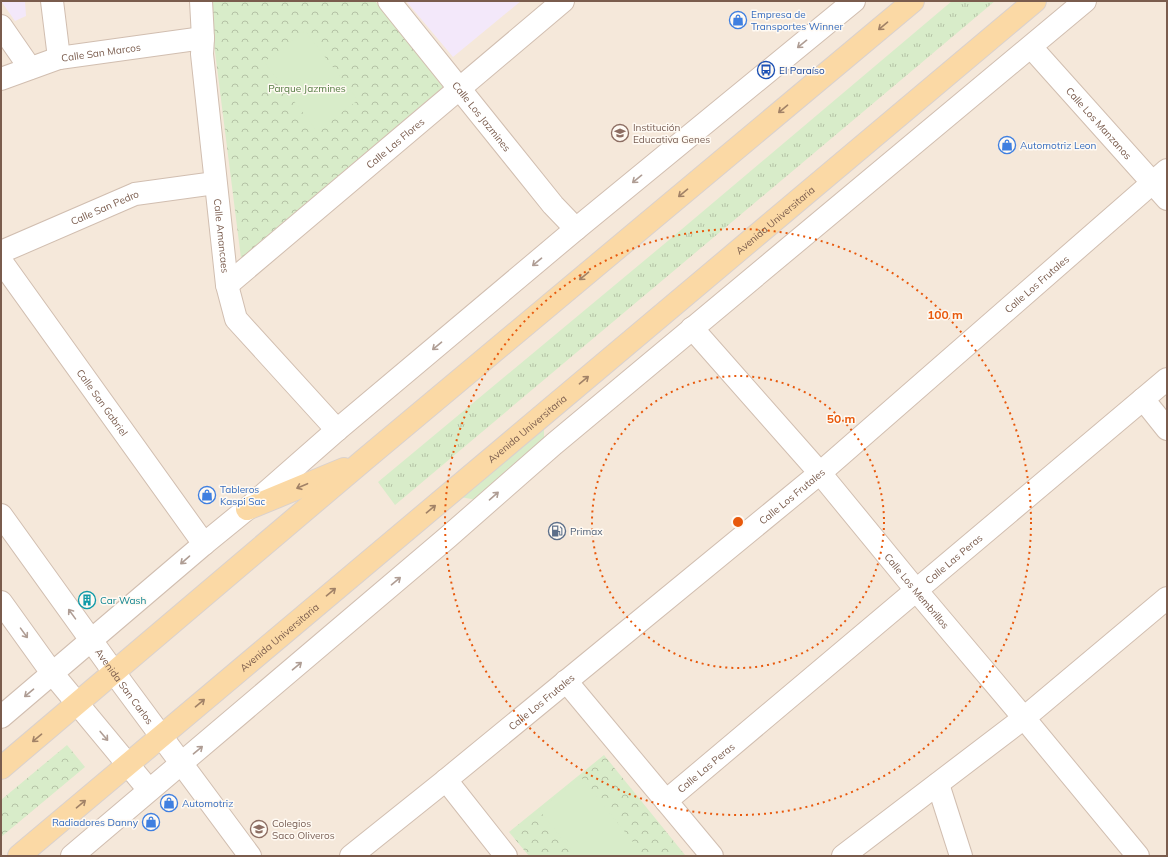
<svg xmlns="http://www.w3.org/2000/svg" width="1168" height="857" font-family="Mulish,sans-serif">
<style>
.residential{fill:#f5e8da}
.education{fill:#f3e8fa}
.grass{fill:url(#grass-tufts)}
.forest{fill:url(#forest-crowns)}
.garden{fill:#d8ecc9}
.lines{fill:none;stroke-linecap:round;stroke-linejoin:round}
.minor-casing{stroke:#d1beb0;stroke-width:24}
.major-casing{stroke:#dad1cd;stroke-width:24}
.minor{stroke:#fff;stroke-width:22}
.major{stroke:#fbd9a5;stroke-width:22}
.oneway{stroke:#a18267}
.oneway2{stroke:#af9d94}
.ring{fill:none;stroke:#e8590c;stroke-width:2;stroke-dasharray:2 4}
.labels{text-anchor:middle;stroke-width:3;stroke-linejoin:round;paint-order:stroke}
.shop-label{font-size:10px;fill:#366cbe;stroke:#fffaf3;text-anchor:start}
.street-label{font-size:10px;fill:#7a5c4d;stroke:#fffaf3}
.transit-label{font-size:10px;fill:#164399;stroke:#fffaf3;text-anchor:start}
.park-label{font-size:10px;fill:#537a41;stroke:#fffaf3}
.education-label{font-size:10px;fill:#785e54;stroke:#fffaf3;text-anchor:start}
.service-label{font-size:10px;fill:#4e5e75;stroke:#fffaf3;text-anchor:start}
.culture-label{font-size:10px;fill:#0d838f;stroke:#fffaf3;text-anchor:start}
.centre{fill:#e8590c;stroke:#fffaf3;stroke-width:2}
.ring-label{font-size:12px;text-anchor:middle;font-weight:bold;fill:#e8590c;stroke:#fffaf3;stroke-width:3;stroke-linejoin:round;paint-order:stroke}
</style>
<defs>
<pattern id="grass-tufts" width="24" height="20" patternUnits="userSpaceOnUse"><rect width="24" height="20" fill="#d8ecc9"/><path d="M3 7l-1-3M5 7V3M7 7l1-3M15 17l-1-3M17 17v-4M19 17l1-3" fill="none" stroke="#b4c2a5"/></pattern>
<pattern id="forest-crowns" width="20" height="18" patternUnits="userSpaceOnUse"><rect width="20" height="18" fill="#d8ecc9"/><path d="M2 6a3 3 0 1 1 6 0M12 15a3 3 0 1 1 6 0" fill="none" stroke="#b4c2a5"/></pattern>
</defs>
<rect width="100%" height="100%" fill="#fdf6ec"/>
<!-- residential -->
<path class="residential" d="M 1,1 L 1167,1 L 1167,856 L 1,856 Z"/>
<!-- education -->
<path class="education" d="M 1,1 L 25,1 L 26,16 L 15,21 Z
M 406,1 L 521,1 L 453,57 Z"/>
<!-- grass -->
<path class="grass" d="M 952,1 L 995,1 L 395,505 L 378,482 L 669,240 Z"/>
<!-- forest -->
<path class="forest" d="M 211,1 L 375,1 L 443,87 L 241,258 L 213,36 Z
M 67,745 L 85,767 L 1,837 L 1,800 Z
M 604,755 L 685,855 L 684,856 L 529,856 L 509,832 Z"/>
<!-- garden -->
<path class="garden" d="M 305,31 L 358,100 L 317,131 L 264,62 Z
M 544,420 L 544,447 L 482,501 L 455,496 Z
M 581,777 L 644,856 L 576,856 L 539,810 Z"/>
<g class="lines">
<!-- minor casing -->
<g class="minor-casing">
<g id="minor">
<path d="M 52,1 L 59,58"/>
<path id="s1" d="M 201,1 L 203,38 L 202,54 L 227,285 L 236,319 L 337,430"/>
<path id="s2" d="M 389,1 L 553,205 L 576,229"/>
<path d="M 1,26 L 30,68"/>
<path id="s3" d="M 1031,47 L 1167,199"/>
<path id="s4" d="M 1,79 L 59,58 L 203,38"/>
<path id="s5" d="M 1,252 L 135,194 L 215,183"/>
<path id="s6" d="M 1,261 L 204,544"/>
<path id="s7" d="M 227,285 L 563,1"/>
<path id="s8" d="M 692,328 L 820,473 L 916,590 L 1024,718 L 1138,856"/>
<path d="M 1143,399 L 1167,429"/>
<path id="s9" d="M 1,515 L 124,686 L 250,856"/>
<path d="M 1,602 L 52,673 L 149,790"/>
<path d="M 566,681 L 712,856"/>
<path d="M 1,717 L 204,544 L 247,509 L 337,430 L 576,229 L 854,1"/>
<path d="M 446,780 L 506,856"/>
<path d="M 938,784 L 961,856"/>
<path id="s10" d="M 666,801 L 1167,379"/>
<path d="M 72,856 L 448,537 L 554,444 L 1085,1"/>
<path id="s11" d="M 351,856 L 446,780 L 820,473 L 1167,170"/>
<path d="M 843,856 L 1024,718 L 1167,598"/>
</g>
</g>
<!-- major casing -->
<g class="major-casing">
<g id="major">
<path d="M 247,509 L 344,469"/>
<path d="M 1,768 L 364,460 L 913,1"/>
<path id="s12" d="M 19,856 L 1035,1"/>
</g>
</g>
<!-- minor -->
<use href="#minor" class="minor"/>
<!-- major -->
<use href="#major" class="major"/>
</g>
<!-- one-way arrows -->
<defs><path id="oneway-shaft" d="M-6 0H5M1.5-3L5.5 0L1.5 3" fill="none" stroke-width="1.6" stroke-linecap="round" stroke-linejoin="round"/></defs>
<g class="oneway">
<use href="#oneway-shaft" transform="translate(883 26) rotate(140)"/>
<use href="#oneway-shaft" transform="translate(783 109) rotate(140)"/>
<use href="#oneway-shaft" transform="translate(683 193) rotate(140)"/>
<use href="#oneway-shaft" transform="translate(584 276) rotate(140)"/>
<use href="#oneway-shaft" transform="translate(584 380) rotate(-40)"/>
<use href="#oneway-shaft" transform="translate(302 486) rotate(157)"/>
<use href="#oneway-shaft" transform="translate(431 509) rotate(-40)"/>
<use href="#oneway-shaft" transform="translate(331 592) rotate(-40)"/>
<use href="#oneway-shaft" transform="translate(200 703) rotate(-40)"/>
<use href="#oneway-shaft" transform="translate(37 738) rotate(140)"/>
<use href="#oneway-shaft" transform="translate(81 804) rotate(-40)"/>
</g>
<g class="oneway2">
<use href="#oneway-shaft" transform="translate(802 44) rotate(141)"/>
<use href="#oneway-shaft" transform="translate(637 179) rotate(141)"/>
<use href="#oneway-shaft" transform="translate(537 262) rotate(140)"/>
<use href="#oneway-shaft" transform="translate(437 346) rotate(140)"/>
<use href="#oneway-shaft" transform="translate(494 496) rotate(-41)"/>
<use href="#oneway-shaft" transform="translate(185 560) rotate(139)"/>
<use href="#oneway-shaft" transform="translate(396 581) rotate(-40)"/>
<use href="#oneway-shaft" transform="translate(72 614) rotate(-126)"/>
<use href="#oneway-shaft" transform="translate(24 633) rotate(54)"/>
<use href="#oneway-shaft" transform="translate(297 666) rotate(-40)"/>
<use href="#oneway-shaft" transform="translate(29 693) rotate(140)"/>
<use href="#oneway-shaft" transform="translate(104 736) rotate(50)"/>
<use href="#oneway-shaft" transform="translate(198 750) rotate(-40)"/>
</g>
<!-- distance rings -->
<g class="ring">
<circle cx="738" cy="522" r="146"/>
<circle cx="738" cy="522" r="293"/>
</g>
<!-- icons -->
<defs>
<g id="shop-ring" transform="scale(0.9)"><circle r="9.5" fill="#fffaf3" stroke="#3f7fe0" stroke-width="1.5"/><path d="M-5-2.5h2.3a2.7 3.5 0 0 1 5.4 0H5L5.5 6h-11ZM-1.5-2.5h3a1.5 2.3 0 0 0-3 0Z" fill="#3f7fe0"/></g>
<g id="bus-ring" transform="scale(0.9)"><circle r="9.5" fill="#fffaf3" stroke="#1a4fb4" stroke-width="1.5"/><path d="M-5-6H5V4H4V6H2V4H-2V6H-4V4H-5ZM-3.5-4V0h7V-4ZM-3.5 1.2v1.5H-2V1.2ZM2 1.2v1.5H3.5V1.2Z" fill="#1a4fb4"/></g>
<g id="school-ring" transform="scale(0.9)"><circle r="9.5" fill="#fffaf3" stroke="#8d6e63" stroke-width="1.5"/><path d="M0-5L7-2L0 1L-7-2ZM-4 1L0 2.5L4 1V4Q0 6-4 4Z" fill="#8d6e63"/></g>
<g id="fuel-ring" transform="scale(0.9)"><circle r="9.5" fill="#fffaf3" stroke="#5c6f8a" stroke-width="1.5"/><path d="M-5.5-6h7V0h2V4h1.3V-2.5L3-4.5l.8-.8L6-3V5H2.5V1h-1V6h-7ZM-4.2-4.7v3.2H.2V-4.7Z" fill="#5c6f8a"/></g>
<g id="building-ring" transform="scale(0.9)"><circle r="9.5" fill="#fffaf3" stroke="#0f9aa8" stroke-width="1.5"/><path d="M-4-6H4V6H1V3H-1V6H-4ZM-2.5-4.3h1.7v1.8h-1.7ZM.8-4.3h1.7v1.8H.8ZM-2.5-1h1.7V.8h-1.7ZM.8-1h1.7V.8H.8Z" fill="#0f9aa8"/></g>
</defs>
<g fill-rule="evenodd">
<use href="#shop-ring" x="738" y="20"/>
<use href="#bus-ring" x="766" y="70"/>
<use href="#school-ring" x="620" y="133"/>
<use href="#shop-ring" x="1007" y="145"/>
<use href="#shop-ring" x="207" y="495"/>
<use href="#fuel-ring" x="557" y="531"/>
<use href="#building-ring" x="87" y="600"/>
<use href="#shop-ring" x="169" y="803"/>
<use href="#shop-ring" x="151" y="822"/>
<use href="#school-ring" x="259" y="829"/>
</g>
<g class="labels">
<!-- shop labels -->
<g class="shop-label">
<text x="751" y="18">Empresa de<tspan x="751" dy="12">Transportes Winner</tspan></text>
<text x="1020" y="149">Automotriz Leon</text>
<text x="220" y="493">Tableros<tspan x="220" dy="12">Kaspi Sac</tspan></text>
<text x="182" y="807">Automotriz</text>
<text x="138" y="826" text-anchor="end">Radiadores Danny</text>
</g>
<!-- street labels -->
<g class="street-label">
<text dy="4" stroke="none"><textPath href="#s4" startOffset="104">Calle San Marcos</textPath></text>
<text dy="4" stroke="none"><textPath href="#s2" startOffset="148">Calle Los Jazmines</textPath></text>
<text dy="4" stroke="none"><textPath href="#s3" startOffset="102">Calle Los Manzanos</textPath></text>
<text dy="4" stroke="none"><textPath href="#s7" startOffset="220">Calle Las Flores</textPath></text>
<text dy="4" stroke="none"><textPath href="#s5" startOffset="113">Calle San Pedro</textPath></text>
<text dy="4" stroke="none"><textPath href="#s12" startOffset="988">Avenida Universitaria</textPath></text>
<text dy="4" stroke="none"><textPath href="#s1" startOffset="236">Calle Amancaes</textPath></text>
<text dy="4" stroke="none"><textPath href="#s11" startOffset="893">Calle Los Frutales</textPath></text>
<text dy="4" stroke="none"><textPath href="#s6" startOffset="174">Calle San Gabriel</textPath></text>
<text dy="4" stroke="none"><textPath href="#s12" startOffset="664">Avenida Universitaria</textPath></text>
<text dy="4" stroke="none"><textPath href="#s11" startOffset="569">Calle Los Frutales</textPath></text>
<text dy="4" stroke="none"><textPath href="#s10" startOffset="376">Calle Las Peras</textPath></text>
<text dy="4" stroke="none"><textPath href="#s8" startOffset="346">Calle Los Membrillos</textPath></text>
<text dy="4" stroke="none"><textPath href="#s12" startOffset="340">Avenida Universitaria</textPath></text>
<text dy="4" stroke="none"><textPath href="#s9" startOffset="211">Avenida San Carlos</textPath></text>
<text dy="4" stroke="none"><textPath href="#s11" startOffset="245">Calle Los Frutales</textPath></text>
<text dy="4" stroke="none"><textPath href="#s10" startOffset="52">Calle Las Peras</textPath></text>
</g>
<!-- transit labels -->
<g class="transit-label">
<text x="779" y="74">El Paraíso</text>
</g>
<!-- park labels -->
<g class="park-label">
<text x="307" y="92">Parque Jazmines</text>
</g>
<!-- education labels -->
<g class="education-label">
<text x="633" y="131">Institución<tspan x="633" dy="12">Educativa Genes</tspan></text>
<text x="272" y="827">Colegios<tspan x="272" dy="12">Saco Oliveros</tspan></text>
</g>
<!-- service labels -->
<g class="service-label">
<text x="570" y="535">Primax</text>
</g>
<!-- culture labels -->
<g class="culture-label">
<text x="100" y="604">Car Wash</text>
</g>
</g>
<circle cx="738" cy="522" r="6" class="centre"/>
<g class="ring-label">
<text x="945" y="319">100 m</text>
<text x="841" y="423">50 m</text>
</g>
<!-- border -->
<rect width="1168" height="857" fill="none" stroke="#7a5c4d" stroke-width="4"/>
</svg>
